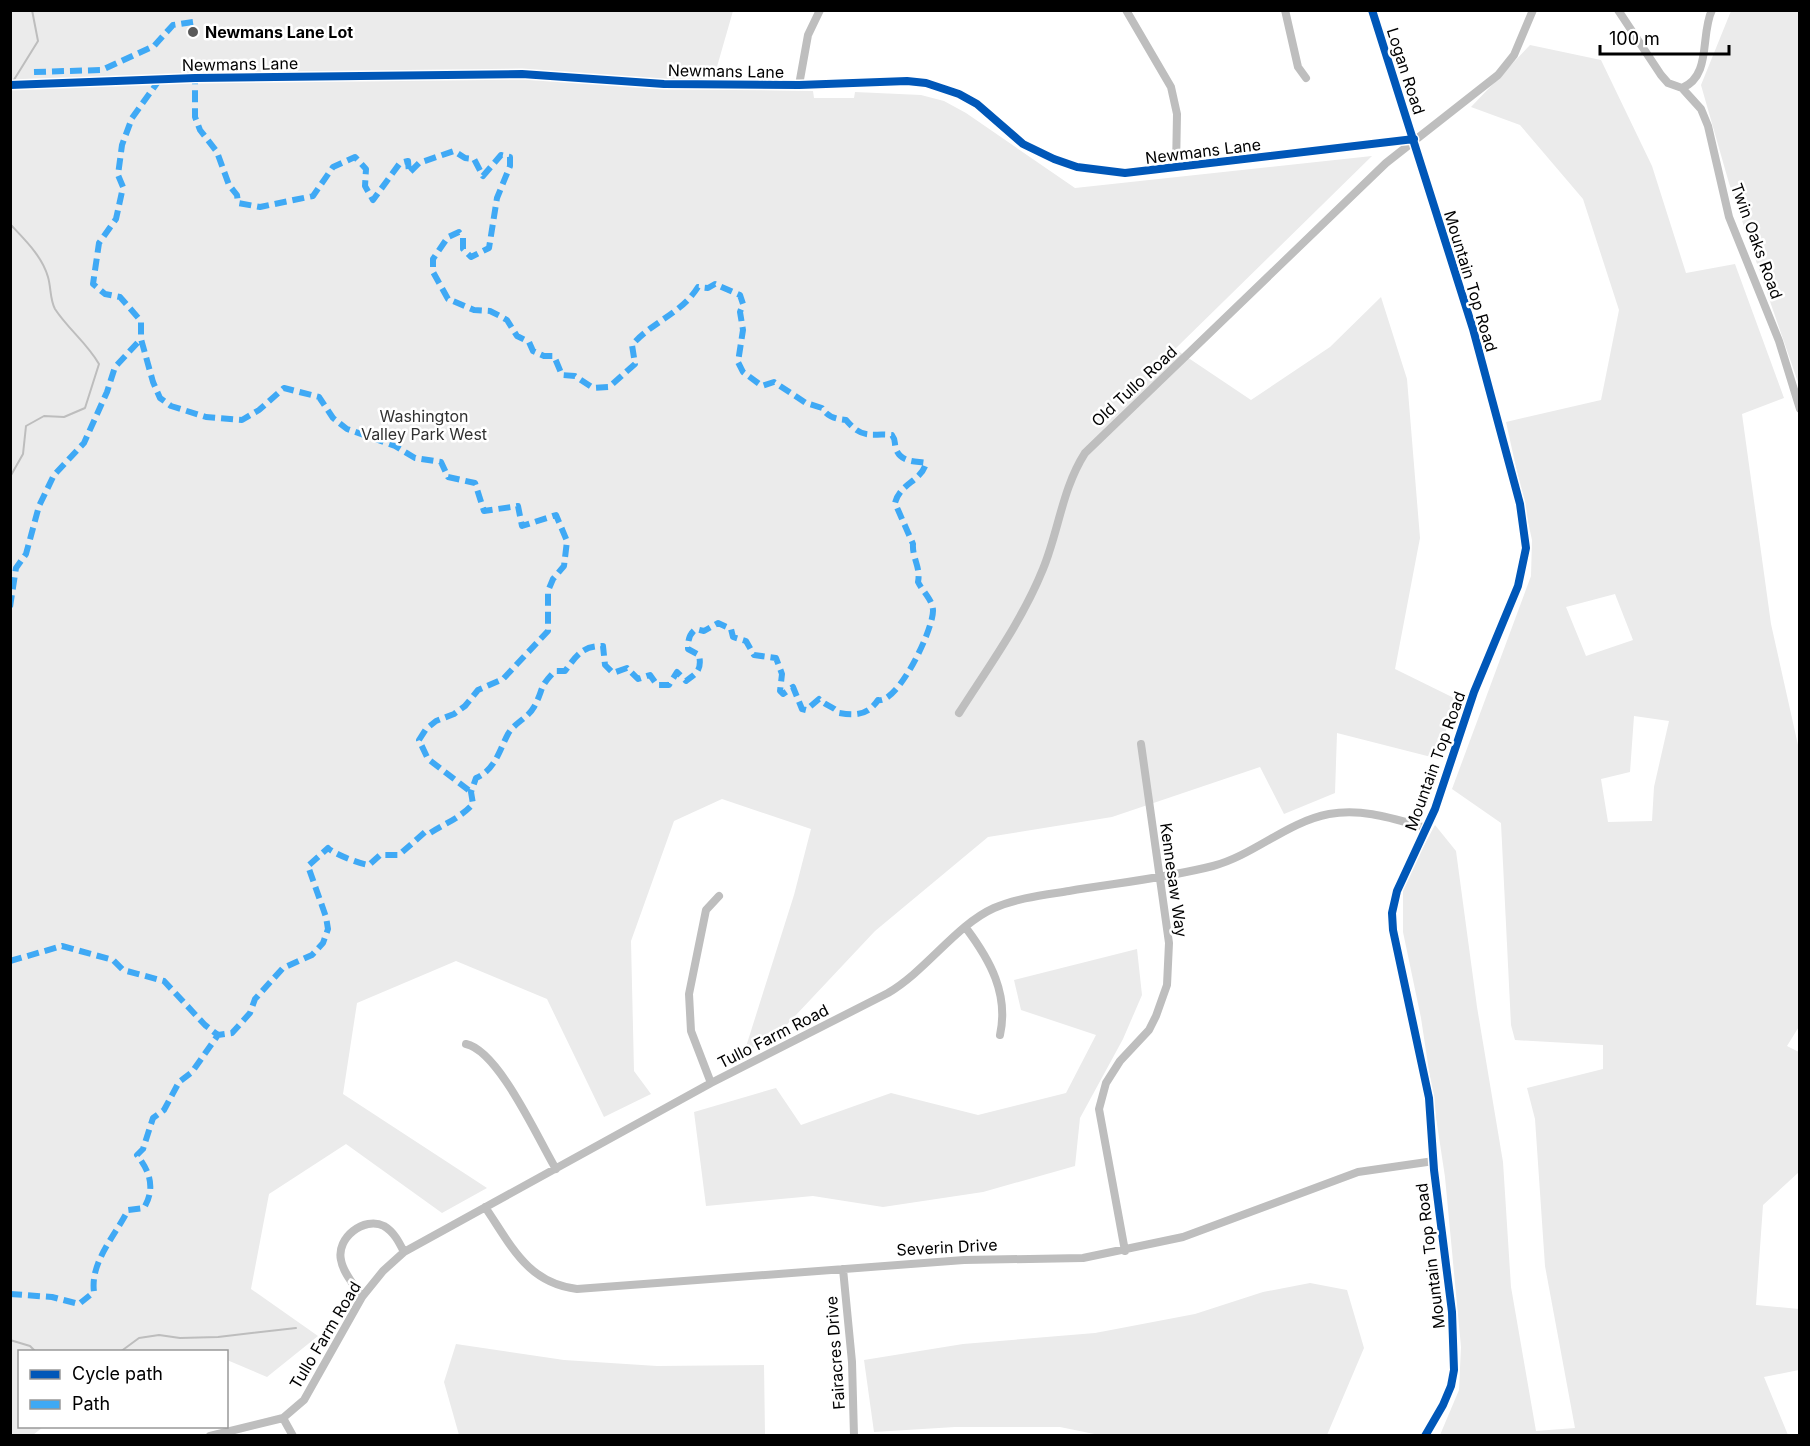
<svg xmlns="http://www.w3.org/2000/svg" width="1810" height="1446" font-family="Inter,sans-serif">
<style>
.green{fill:#ebebeb;fill-rule:evenodd}
.lines{fill:none;stroke-linecap:round;stroke-linejoin:round}
.stream{stroke:#bdbdbd;stroke-width:2}
.minor{stroke:#bebebe;stroke-width:8}
.quiet{stroke:#3fa9f5;stroke-width:6;stroke-dasharray:12 6;stroke-linecap:butt}
.cycleway-casing{stroke:#fff;stroke-width:11}
.cycleway{stroke:#0057b8;stroke-width:8}
.poi-dot{fill:#595959;stroke:#fff;stroke-width:2}
.labels{text-anchor:middle;stroke-width:5;stroke-linejoin:round;paint-order:stroke}
.poi-label{font-size:16px;font-weight:bold;fill:#000;stroke:#fff;text-anchor:start}
.street-label{font-size:16px;fill:#000;stroke:#fff}
.park-label{font-size:16px;fill:#313131;stroke:#fff}
</style>
<rect width="100%" height="100%" fill="#fff"/>
<!-- green -->
<path class="green" d="M 10,11 L 733,11 L 712,84 L 706,84 L 706,89 L 813,91 L 814,98 L 854,98 L 855,92 L 921,95 L 944,101 L 966,113 L 1075,188 L 1372,156 L 1175,349 L 1251,400 L 1330,347 L 1381,297 L 1407,379 L 1420,538 L 1395,669 L 1454,698 L 1439,759 L 1337,733 L 1335,793 L 1284,814 L 1260,767 L 1112,817 L 988,837 L 875,931 L 780,1032 L 744,1053 L 794,895 L 811,829 L 722,799 L 674,821 L 631,941 L 634,1071 L 651,1094 L 604,1117 L 547,999 L 456,961 L 357,1003 L 343,1094 L 487,1188 L 442,1213 L 346,1144 L 269,1194 L 251,1289 L 318,1336 L 267,1377 L 227,1360 L 226,1352 L 20,1352 L 20,1426 L 43,1427 L 33,1435 L 11,1435 Z
M 1731,11 L 1799,11 L 1799,385 L 1729,183 L 1701,85 Z
M 1530,45 L 1601,60 L 1652,166 L 1686,273 L 1735,264 L 1784,398 L 1742,414 L 1771,624 L 1800,754 L 1800,1025 L 1787,1046 L 1799,1052 L 1799,1172 L 1763,1205 L 1756,1305 L 1799,1309 L 1799,1370 L 1764,1377 L 1788,1435 L 1440,1435 L 1459,1390 L 1461,1347 L 1445,1177 L 1421,1018 L 1403,932 L 1403,884 L 1435,825 L 1456,851 L 1477,1007 L 1503,1162 L 1511,1287 L 1536,1431 L 1575,1428 L 1545,1266 L 1535,1119 L 1527,1088 L 1603,1069 L 1603,1045 L 1515,1040 L 1511,1025 L 1501,823 L 1452,789 L 1531,576 L 1532,540 L 1506,422 L 1601,400 L 1619,310 L 1583,199 L 1520,125 L 1471,107 ZM 1615,594 L 1633,640 L 1586,656 L 1566,607 ZM 1634,716 L 1669,721 L 1654,787 L 1652,821 L 1608,822 L 1601,779 L 1630,772 Z
M 1137,949 L 1142,995 L 1123,1039 L 1080,1118 L 1075,1166 L 983,1192 L 883,1207 L 813,1196 L 706,1206 L 694,1112 L 776,1088 L 801,1125 L 891,1093 L 978,1115 L 1066,1093 L 1096,1035 L 1021,1010 L 1014,980 Z
M 1310,1283 L 1347,1290 L 1364,1348 L 1327,1435 L 1104,1436 L 1060,1427 L 955,1427 L 874,1432 L 864,1360 L 963,1344 L 1095,1333 L 1195,1314 L 1263,1292 Z
M 456,1344 L 564,1360 L 657,1366 L 764,1365 L 765,1435 L 459,1435 L 444,1382 Z"/>
<g class="lines">
<!-- stream -->
<path class="stream" d="M 12,83 L 38,41 L 32,10
M 10,224 C 25,240 42,256 48,277 C 51,287 50,300 55,309 C 68,329 87,343 99,364 L 85,408 L 64,417 L 44,416 L 26,426 L 23,454 L 10,477
M 10,1340 L 30,1346 L 36,1352
M 120,1352 L 139,1338 L 159,1335 L 180,1338 L 218,1337 L 296,1328"/>
<!-- minor -->
<path class="minor" d="M 1126,10 L 1171,87 L 1177,114 L 1176,168
M 1285,10 L 1298,67 L 1306,78
M 1372,10 L 1473,329 L 1520,504 L 1526,548 L 1518,586 L 1474,692 L 1435,809 L 1397,891 L 1392,913 L 1393,930 L 1429,1098 L 1434,1170 L 1452,1312 L 1454,1370 L 1451,1386 L 1443,1405 L 1425,1436
M 1618,10 L 1661,75 L 1668,83 L 1682,88 C 1712,76 1700,34 1712,10
M 10,85 L 195,78 L 522,74 L 664,84 L 799,85 L 907,81 L 926,83 L 959,94 L 977,104 L 1023,144 L 1054,159 L 1077,167 L 1125,173 L 1414,139
M 799,85 L 808,35 L 820,10
M 1682,88 L 1701,109 L 1708,126 L 1729,217 L 1779,341 L 1800,409
M 959,713 C 989,666 1022,621 1043,569 C 1059,530 1062,489 1085,453 L 1386,163 L 1498,75 L 1514,55 L 1533,10
M 966,928 C 990,960 1009,994 1000,1035
M 466,1044 C 499,1051 538,1139 556,1169
M 711,1083 L 691,1031 L 689,994 L 706,910 L 719,896
M 485,1207 C 511,1245 527,1283 577,1289 L 964,1260 L 1083,1258 L 1183,1237 L 1358,1172 L 1434,1161
M 1125,1251 L 1099,1109 L 1106,1083 L 1120,1061 L 1149,1030 L 1156,1016 L 1167,985 L 1169,943 L 1141,744
M 843,1269 L 852,1362 L 854,1436
M 362,1297 C 355,1286 343,1273 341,1260 C 336,1238 364,1216 384,1226 C 394,1232 399,1242 404,1252
M 283,1418 L 293,1436
M 210,1436 L 283,1418 L 304,1400 L 362,1297 L 383,1271 L 404,1252 L 711,1083 L 888,993 C 926,971 956,925 994,908 C 1017,898 1044,895 1069,891 C 1117,883 1166,878 1213,866 C 1254,855 1287,822 1329,814 C 1364,808 1394,819 1427,828"/>
<!-- quiet -->
<path class="quiet" d="M 34,72 L 102,70 L 154,46 L 173,25 L 193,22
M 160,79 L 132,118 L 122,145 L 118,175 L 123,187 L 116,219 L 99,243 L 93,284 L 105,294 L 120,297 L 141,321 L 141,339 L 153,382 L 160,398 L 171,406 L 206,417 L 242,420 L 259,410 L 284,388 L 319,397 L 333,418 L 347,429 L 395,446 L 415,458 L 441,462 L 448,477 L 475,483 L 484,511 L 518,506 L 522,526 L 556,515 L 567,541 L 564,566 L 553,579 L 548,591 L 548,631 L 503,679 L 478,690 L 465,706 L 454,714 L 436,721 L 426,729 L 419,740 L 428,759 L 471,792
M 10,607 L 16,568 L 26,554 L 39,506 L 54,475 L 84,443 L 107,392 L 115,367 L 141,339
M 10,961 L 62,946 L 113,960 L 123,970 L 164,981 L 205,1025 L 218,1035
M 10,1294 L 52,1297 L 79,1304 L 94,1292 C 90,1262 115,1236 128,1210 L 144,1208 C 155,1189 151,1173 137,1155 L 143,1149 L 153,1118 L 164,1110 L 179,1082 L 192,1072 L 218,1035 L 232,1033 L 250,1013 L 255,999 L 283,968 L 312,955 L 323,943 L 328,929 L 326,917 L 308,866 L 328,848 C 334,854 360,864 369,865 L 380,855 L 399,855 L 425,832 L 430,833 C 446,823 460,818 473,804 L 471,792 L 476,778 C 495,770 499,751 508,734 C 514,723 528,718 534,707 C 544,689 538,688 555,671 L 565,671 C 577,655 582,646 603,646 L 605,665 L 613,673 L 627,668 L 638,679 L 650,675 L 657,685 L 669,685 L 677,672 L 686,681 C 697,673 702,670 699,655 L 688,649 C 688,640 689,634 696,629 L 704,631 L 718,623 L 731,629 L 733,637 L 746,641 L 754,655 L 776,658 L 782,674 L 780,691 L 783,694 L 793,687 L 802,709 L 806,710 L 819,699 C 826,706 833,706 839,713 C 856,716 868,715 878,700 C 898,704 934,628 933,610 C 932,599 923,592 918,582 C 921,567 912,558 913,544 L 895,503 C 900,483 922,481 926,463 C 916,461 901,463 896,449 C 894,443 896,440 892,435 C 869,433 863,440 846,420 C 835,419 828,417 822,408 L 806,403 L 774,382 L 762,386 L 743,372 L 738,362 L 743,330 L 740,312 L 743,304 L 740,295 L 715,284 L 708,288 L 698,287 C 681,314 653,321 632,345 L 635,364 L 609,387 L 593,388 L 575,376 L 562,375 L 554,356 L 544,356 L 533,351 L 529,342 L 517,336 L 507,320 L 500,316 L 490,311 L 474,310 L 448,299 L 433,272 L 433,259 L 448,237 L 459,232 L 463,237 L 463,249 L 471,257 L 489,248 L 497,198 L 510,166 L 510,157 L 501,155 L 483,176 L 474,159 L 465,158 L 454,151 L 419,163 L 409,173 L 408,161 L 400,163 L 373,200 L 365,186 L 366,169 L 355,157 L 333,167 L 313,196 L 260,207 L 238,203 L 237,195 L 229,185 L 217,152 L 200,130 L 195,117 L 195,78"/>
<!-- cycleway casing -->
<g class="cycleway-casing">
<path id="cycleway" d="M 1372,10 L 1473,329 L 1520,504 L 1526,548 L 1518,586 L 1474,692 L 1435,809 L 1397,891 L 1392,913 L 1393,930 L 1429,1098 L 1434,1170 L 1452,1312 L 1454,1370 L 1451,1386 L 1443,1405 L 1425,1436
M 10,85 L 195,78 L 522,74 L 664,84 L 799,85 L 907,81 L 926,83 L 959,94 L 977,104 L 1023,144 L 1054,159 L 1077,167 L 1125,173 L 1414,139"/>
</g>
<!-- cycleway -->
<use href="#cycleway" class="cycleway"/>
</g>
<!-- markers -->
<circle class="poi-dot" cx="193" cy="32" r="6"/>
<g class="labels">
<!-- poi labels -->
<g class="poi-label">
<text x="205" y="38">Newmans Lane Lot</text>
</g>
<!-- street labels -->
<g class="street-label">
<text transform="translate(240 64) rotate(-1)" y="6">Newmans Lane</text>
<text transform="translate(726 71) rotate(1)" y="6">Newmans Lane</text>
<text transform="translate(1406 71) rotate(72)" y="6">Logan Road</text>
<text transform="translate(1203 151) rotate(-7)" y="6">Newmans Lane</text>
<text transform="translate(1757 241) rotate(70)" y="6">Twin Oaks Road</text>
<text transform="translate(1471 281) rotate(73)" y="6">Mountain Top Road</text>
<text transform="translate(1134 386) rotate(-43)" y="6">Old Tullo Road</text>
<text transform="translate(1435 761) rotate(-70)" y="6">Mountain Top Road</text>
<text transform="translate(1174 880) rotate(82)" y="6">Kennesaw Way</text>
<text transform="translate(773 1036) rotate(-27)" y="6">Tullo Farm Road</text>
<text transform="translate(947 1247) rotate(-3)" y="6">Severin Drive</text>
<text transform="translate(1430 1256) rotate(-97)" y="6">Mountain Top Road</text>
<text transform="translate(325 1335) rotate(-59)" y="6">Tullo Farm Road</text>
<text transform="translate(835 1353) rotate(-94)" y="6">Fairacres Drive</text>
</g>
<!-- park labels -->
<g class="park-label">
<text x="424" y="422">Washington<tspan x="424" dy="18">Valley Park West</tspan></text>
</g>
</g>
<!-- border -->
<rect width="1810" height="1446" fill="none" stroke="#000000" stroke-width="24"/>
<!-- legend -->
<rect x="18" y="1350" width="210" height="78" fill="#ffffff" stroke="#999999" stroke-width="1.5"/>
<rect x="30" y="1370" width="30" height="9" fill="#0057b8" stroke="#999999" stroke-width="1.5"/>
<text x="72" y="1380" font-size="18" fill="#000000">Cycle path</text>
<rect x="30" y="1400" width="30" height="9" fill="#3fa9f5" stroke="#999999" stroke-width="1.5"/>
<text x="72" y="1410" font-size="18" fill="#000000">Path</text>
<!-- scale -->
<path d="M1600 45v9h129v-9" fill="none" stroke="#000000" stroke-width="3"/>
<text x="1609" y="45" font-size="18" fill="#000000" stroke="#ffffff" stroke-width="4.5" paint-order="stroke">100 m</text>
</svg>
